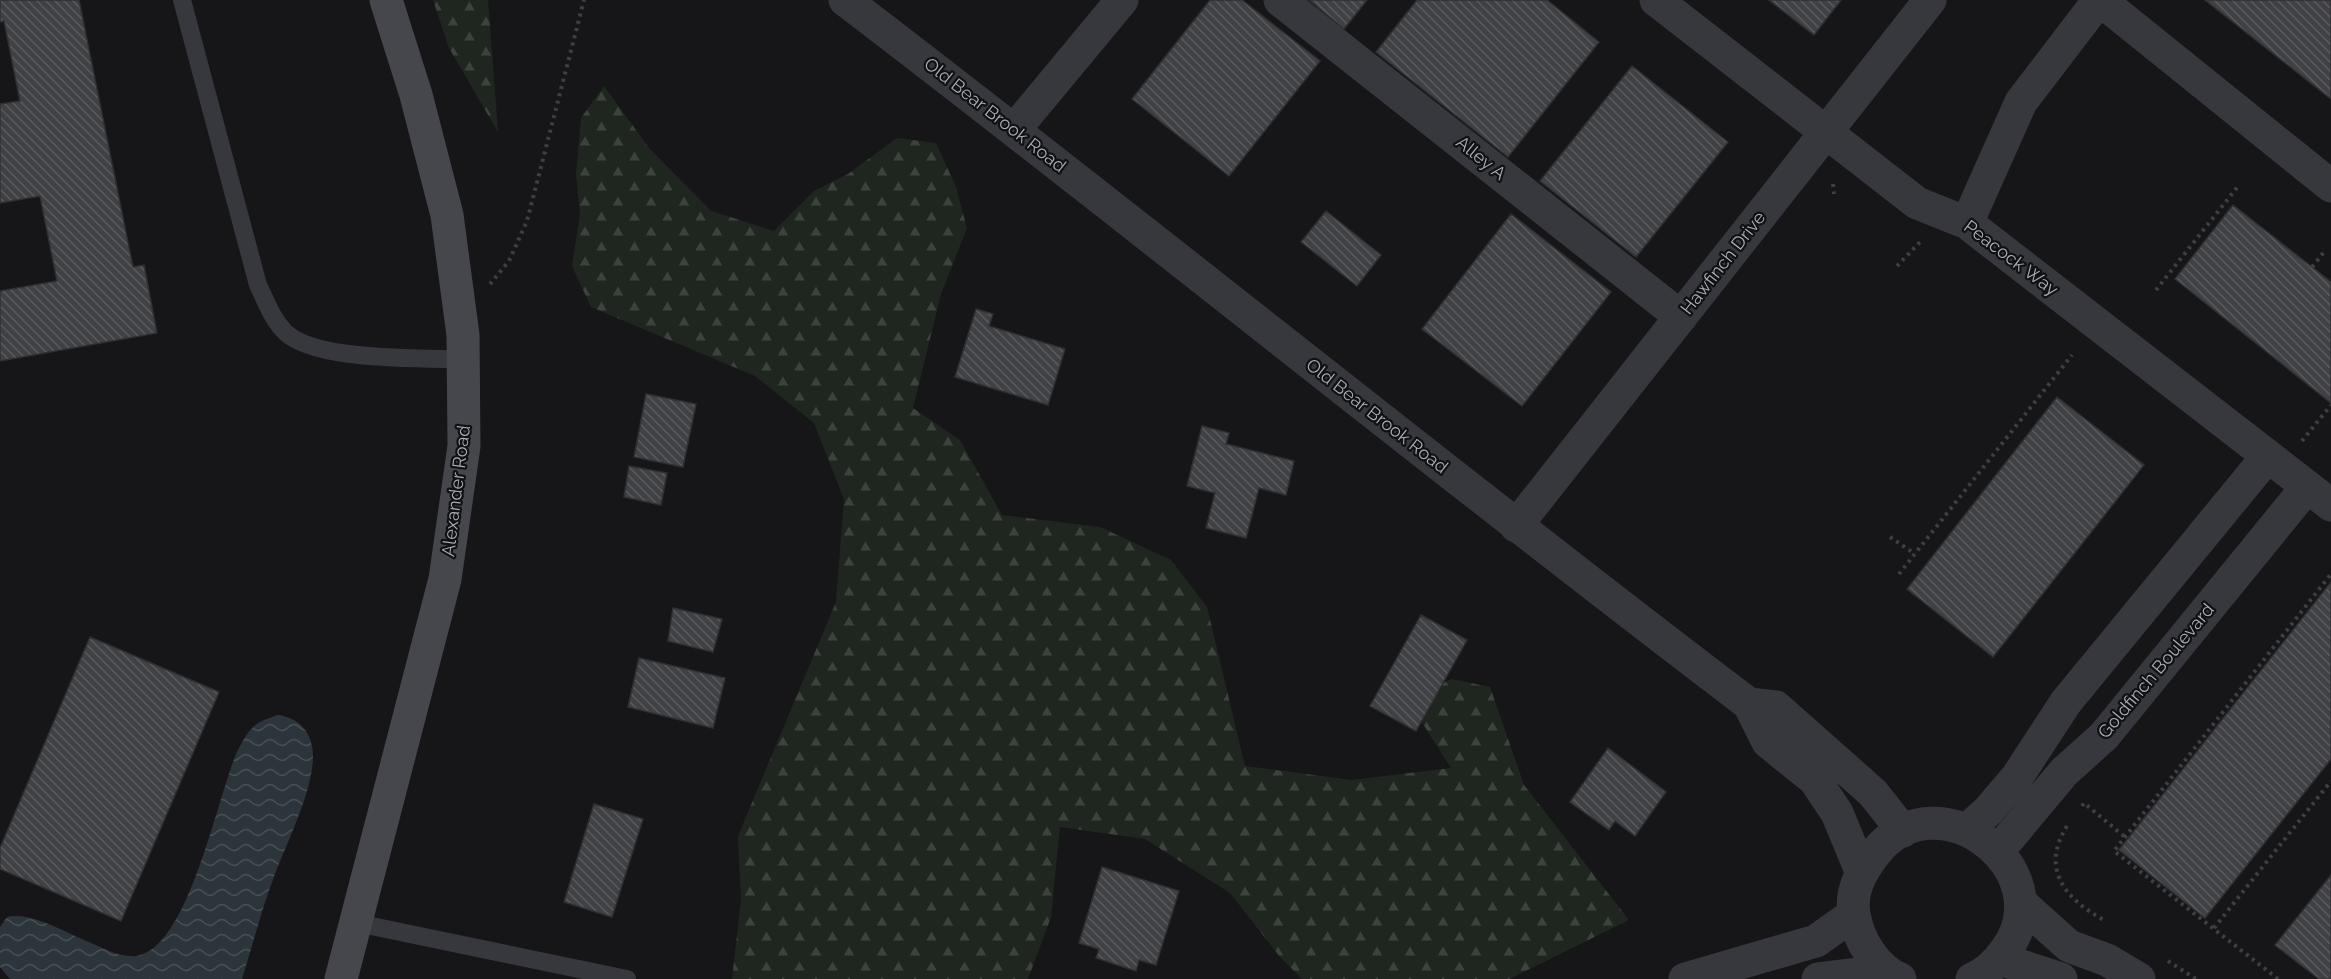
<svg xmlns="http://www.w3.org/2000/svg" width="2331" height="979" font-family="Raleway,sans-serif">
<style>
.forest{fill:url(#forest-firs)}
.water{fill:url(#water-waves)}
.building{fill:url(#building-back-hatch);stroke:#303034;stroke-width:1.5}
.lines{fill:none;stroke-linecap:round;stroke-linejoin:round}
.path{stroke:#3d3f44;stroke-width:4;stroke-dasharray:3 4.5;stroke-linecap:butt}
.lane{stroke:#37383d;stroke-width:18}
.street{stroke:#37383d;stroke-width:33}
.secondary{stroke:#45474d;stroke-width:33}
.labels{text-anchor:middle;stroke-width:4.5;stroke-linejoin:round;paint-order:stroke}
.street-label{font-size:18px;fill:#a8adb8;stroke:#111113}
</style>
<defs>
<pattern id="forest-firs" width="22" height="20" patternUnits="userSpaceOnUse" patternTransform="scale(1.5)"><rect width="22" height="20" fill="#1e261f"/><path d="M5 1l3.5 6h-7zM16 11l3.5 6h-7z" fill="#3c433d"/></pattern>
<pattern id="water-waves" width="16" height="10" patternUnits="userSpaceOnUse" patternTransform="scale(1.5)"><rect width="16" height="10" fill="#2c353c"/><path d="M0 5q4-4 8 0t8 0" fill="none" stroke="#485056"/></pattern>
<pattern id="building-back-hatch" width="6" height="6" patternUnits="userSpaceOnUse" patternTransform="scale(1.5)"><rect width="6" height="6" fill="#404145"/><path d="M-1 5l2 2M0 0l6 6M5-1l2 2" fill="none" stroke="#595a5e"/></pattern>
</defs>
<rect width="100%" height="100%" fill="#161618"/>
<!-- forest -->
<path class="forest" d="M 433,0 L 488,0 L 498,132 L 449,48 Z
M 604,86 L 649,148 L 711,211 L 774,231 L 814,191 L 848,174 L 897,138 L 936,143 L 956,187 L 967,228 L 941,294 L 913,408 L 960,440 L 1002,515 L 1100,527 L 1171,560 L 1207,607 L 1245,766 L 1352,780 L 1451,768 L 1409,702 L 1451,679 L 1490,687 L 1524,785 L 1629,920 L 1509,979 L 1302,979 L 1280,957 L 1230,893 L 1145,839 L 1060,827 L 1051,917 L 1028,979 L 732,979 L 741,900 L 738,836 L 836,602 L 844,499 L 814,423 L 755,376 L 591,307 L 572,266 L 580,215 L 576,174 L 581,118 Z"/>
<!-- water -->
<path class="water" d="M 278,715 C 296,718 308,727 312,746 C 319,779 287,842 275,874 C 262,908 253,944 242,979 L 10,979 L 0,967 L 0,927 L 7,917 C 31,911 66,933 89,942 C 103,948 120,958 137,956 C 189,947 217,797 237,752 C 249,729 252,723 278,715 Z"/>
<!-- building -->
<path class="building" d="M 0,0 L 79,0 L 133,267 L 144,265 L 157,333 L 0,361 L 0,291 L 57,281 L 40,196 L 0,203 L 0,104 L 20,101 L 4,21 L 0,22 Z
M 1210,0 L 1242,0 L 1320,61 L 1229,176 L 1132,99 Z
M 1309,0 L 1367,0 L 1344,29 Z
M 1417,0 L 1547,0 L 1599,42 L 1508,157 L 1376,52 Z
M 1769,0 L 1841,0 L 1814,35 Z
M 2205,0 L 2331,0 L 2331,99 Z
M 1632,66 L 1728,142 L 1636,257 L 1540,181 Z
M 2233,205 L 2331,282 L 2331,403 L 2175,279 Z
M 1326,211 L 1381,255 L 1357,286 L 1301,242 Z
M 1511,214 L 1611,292 L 1522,406 L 1422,329 Z
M 976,309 L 993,314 L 989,326 L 1065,349 L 1048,405 L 955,377 Z
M 646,394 L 696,404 L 683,467 L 634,457 Z
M 2057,397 L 2144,465 L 1993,657 L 1907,589 Z
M 1202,426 L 1229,433 L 1226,444 L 1294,461 L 1286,495 L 1259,488 L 1246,538 L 1206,528 L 1215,493 L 1187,486 Z
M 629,466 L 667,473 L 661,505 L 624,497 Z
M 2331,582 L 2331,759 L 2205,918 L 2119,850 Z
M 673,608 L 722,619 L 713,652 L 668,641 Z
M 1421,615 L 1467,640 L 1416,731 L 1370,706 Z
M 90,637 L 219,692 L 121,921 L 0,869 L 0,848 Z
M 639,658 L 725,678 L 713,728 L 628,707 Z
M 1608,748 L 1666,792 L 1635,836 L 1615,821 L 1609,830 L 1570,802 Z
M 594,804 L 643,819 L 612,917 L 564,902 Z
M 1102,867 L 1179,891 L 1156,965 L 1139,960 L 1136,971 L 1096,958 L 1099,949 L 1079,943 Z
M 2331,875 L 2331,979 L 2319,979 L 2275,945 Z"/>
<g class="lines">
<!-- path -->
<path class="path" d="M 1833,184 L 1834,194
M 1897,266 L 1920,242
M 2312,267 L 2324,252
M 490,284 L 509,261 L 527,221 L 584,0
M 2156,290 L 2239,185
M 2302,441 L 2331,405
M 1890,537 L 1915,554
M 1899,574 L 2072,355
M 2082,806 L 2084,803 L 2125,837
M 2067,826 C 2040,869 2065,899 2104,920
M 2214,928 L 2331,781
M 2168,961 L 2196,979
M 2278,979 L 2114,851 L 2331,574"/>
<!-- lane -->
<path class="lane" d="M 182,0 L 258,285 C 266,301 272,319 285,332 C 316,362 420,357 464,360
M 357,923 L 627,979"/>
<!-- street -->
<path class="street" d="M 845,0 C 1149,232 1444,473 1749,704 L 1768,742 L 1815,780 L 1837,813 L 1861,871
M 1280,0 L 1681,317
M 1656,0 L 1917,203 L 1967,223 L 2331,505
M 2100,0 L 2331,186
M 1015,129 L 1122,0
M 1967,223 L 2021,102 L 2099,0
M 1516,526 L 1930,0
M 1749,704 L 1776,707 L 1873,793 L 1903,831
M 1968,829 L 1988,811 L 2017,777 L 2066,702 L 2267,457
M 1998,851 L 2064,772 L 2104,736 L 2307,487
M 2021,903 L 2069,946 L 2107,960 L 2139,979
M 2000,959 L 2061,979
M 1685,979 L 1816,941 L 1854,914
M 1818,979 L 1884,971
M 1900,979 C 1876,969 1858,940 1854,914 C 1850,890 1862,870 1876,852 C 1939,774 2063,871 2006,950 C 1998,961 1986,974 1972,979"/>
<!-- secondary -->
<path class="secondary" d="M 341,979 L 445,579 L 464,446 L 463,335 L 447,215 L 416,95 L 386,0"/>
</g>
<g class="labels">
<!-- street labels -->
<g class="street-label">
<text transform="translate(995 115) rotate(38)" y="6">Old Bear Brook Road</text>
<text transform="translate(1481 158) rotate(39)" y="6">Alley A</text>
<text transform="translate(2011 258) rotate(37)" y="6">Peacock Way</text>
<text transform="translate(1723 263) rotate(-52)" y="6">Hawfinch Drive</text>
<text transform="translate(1377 416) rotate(38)" y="6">Old Bear Brook Road</text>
<text transform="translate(456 491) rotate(-83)" y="6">Alexander Road</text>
<text transform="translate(2156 671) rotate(-50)" y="6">Goldfinch Boulevard</text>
</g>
</g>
</svg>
